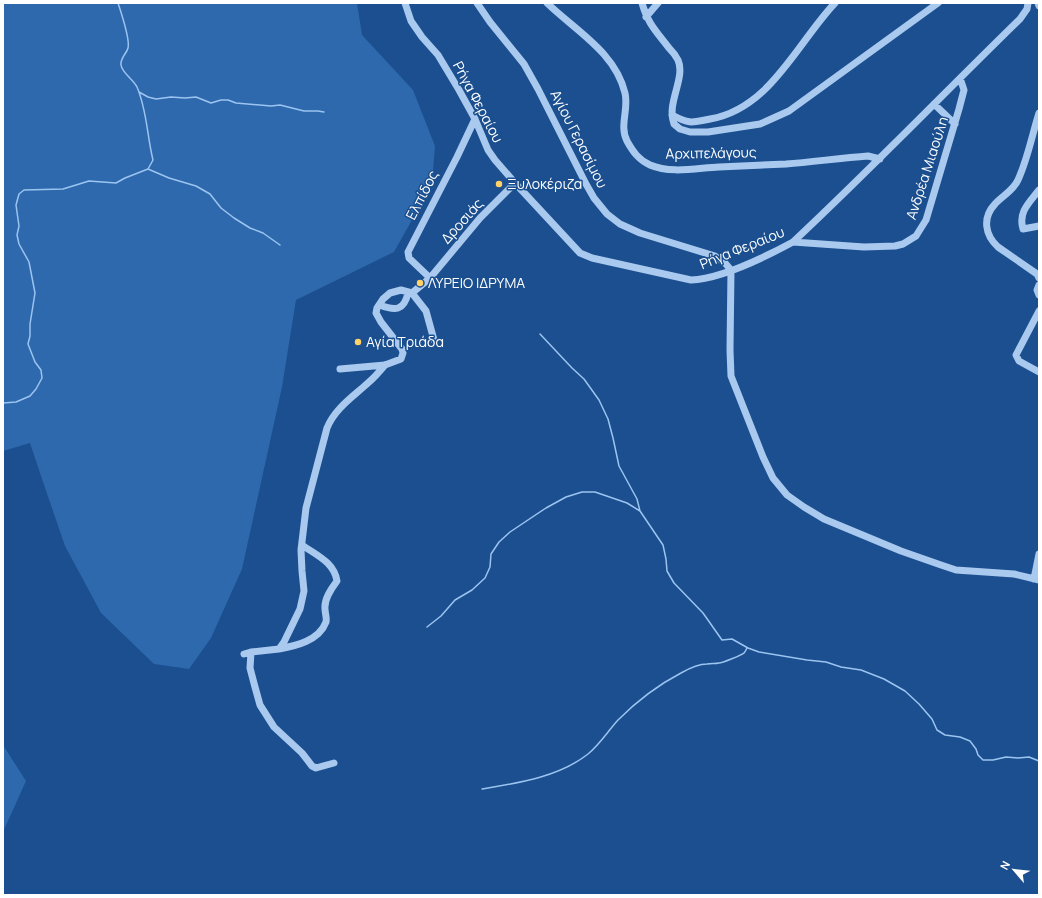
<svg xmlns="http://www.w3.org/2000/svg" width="1042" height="898" font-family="Manrope,sans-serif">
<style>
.green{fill:#2e69ad}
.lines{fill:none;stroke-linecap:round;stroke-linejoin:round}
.stream{stroke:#9cc4f0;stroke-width:1.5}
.minor{stroke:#a9c9ee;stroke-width:7}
.poi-dot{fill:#ffd166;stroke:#1b4f8f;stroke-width:1.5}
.labels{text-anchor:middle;stroke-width:3;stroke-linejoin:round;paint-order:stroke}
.street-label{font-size:14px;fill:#fff;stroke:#1b4f8f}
.poi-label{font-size:14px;fill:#fff;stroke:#1b4f8f;text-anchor:start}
</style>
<rect width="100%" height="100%" fill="#1b4f8f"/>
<!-- green -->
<path class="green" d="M 3,3 L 357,3 L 362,35 L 413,90 L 435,146 L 432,184 L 394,252 L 296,300 L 282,387 L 242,569 L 211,638 L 189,669 L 154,664 L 101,613 L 65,546 L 43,482 L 30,443 L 3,451 Z
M 3,745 L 26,781 L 3,832 Z"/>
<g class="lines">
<!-- stream -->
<path class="stream" d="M 139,92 L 148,97 L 156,99 L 171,97 L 185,98 L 196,97 L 211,103 L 221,100 L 228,100 L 236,103 L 271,106 L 280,105 L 304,111 L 318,111 L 324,112
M 148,169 L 169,178 L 196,186 L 210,194 L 221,208 L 234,218 L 250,228 L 263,233 L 280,245
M 540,334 L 572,368 L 584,379 L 599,400 L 608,419 L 613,438 L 619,466 L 637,499 L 640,511
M 3,403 L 16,402 L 30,396 L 36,389 L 42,378 L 41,370 L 35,362 L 28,344 L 30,336 L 30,324 L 35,293 L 29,262 L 19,244 L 17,235 L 19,226 L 16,205 L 19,194 L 24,190 L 63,189 L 89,181 L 116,183 L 125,178 L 148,169 L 153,160 C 147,136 147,110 137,87 C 133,79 122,73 121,65 C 120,58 127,53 128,48 C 130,40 121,12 118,3
M 427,627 L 441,616 L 455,600 L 472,590 L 485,578 L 490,567 L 491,554 L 499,542 L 510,532 L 546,508 L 566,497 L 582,492 L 595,492 L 627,503 L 640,511 L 663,545 L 666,559 L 667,571 L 674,583 L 703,613 L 722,640 L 732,639 L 748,648 L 759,652 L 807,660 L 826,662 L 841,667 L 861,670 L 884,679 L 905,691 L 919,704 L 932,719 L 937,730 L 945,735 L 960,737 L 970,741 L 976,749 L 978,755 L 983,760 L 993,760 L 1006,757 L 1018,758 L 1029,757 L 1039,761
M 482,789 C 518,783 559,777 588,754 C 600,744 608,731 618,720 C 638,700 656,686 681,673 C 688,669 699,664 707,664 C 711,663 715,664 719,663 C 722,663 742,655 744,653 C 745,652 746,650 747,648"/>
<!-- minor -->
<path class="minor" d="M 405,3 L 411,21 L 422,37 L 438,55 L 459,90 L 475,119 L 488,150 L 495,160 L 515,183 L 580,253 L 592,258 L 691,280 C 720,279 767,256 793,242 C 870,170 944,93 1020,19 L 1027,9 L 1028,3
M 477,3 L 490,22 L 524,64 L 538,89 L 586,184 L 594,198 L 607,214 L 620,224 L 640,233 L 715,256 L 725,263 L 731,270
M 547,3 C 576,31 615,52 625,93 C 629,109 619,126 627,141 C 633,152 639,160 650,165 C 671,174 697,168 719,167 C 741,166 764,165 786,164 C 813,162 840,158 868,156 L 880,159
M 642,3 C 648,24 656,31 669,48 C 672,51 676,56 678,60 C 686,78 666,103 674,124 L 680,129 L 690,132 L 708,132 L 760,124 L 769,120 L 789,111 L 938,3
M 1038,3 L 1039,6
M 646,17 L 658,3
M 934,104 L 955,124
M 1039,113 C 1032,135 1028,158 1018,180 C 1013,191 1002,196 995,204 C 982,218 985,235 998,247 L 1037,274 L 1039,278
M 672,115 C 689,124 691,123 710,119 C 770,109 797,43 835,3
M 1039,190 C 1029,203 1018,212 1023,229 L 1039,226
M 793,242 L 864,247 L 895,246 L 903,244 L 916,236 L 926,220 L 959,109 L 964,90 L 960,78
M 731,270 L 730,350 L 731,376 L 763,457 L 773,478 L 787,495 L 804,507 L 824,519 L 901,551 L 941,565 L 956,570 L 1014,574 L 1039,580
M 430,278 L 409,258 L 408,252 L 457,157 L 475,119
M 1039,285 L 1037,290 L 1039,295
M 412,293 L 426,311 L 434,340
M 380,305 C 395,311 404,311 408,293
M 1039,311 L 1016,355 L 1019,361 L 1039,372
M 340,369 L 385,365 L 401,359 L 403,353 L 402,349 L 381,322 L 376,313 L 377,308 L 383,299 L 390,293 L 401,290 L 412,293 L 430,278 L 480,218 L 515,183
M 1034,579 L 1039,554
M 279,649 C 295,646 319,641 326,622 C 327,618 325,613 325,609 C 324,599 331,589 337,581 C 334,562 316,555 302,545
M 251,652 L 250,668 L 255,687 L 260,705 L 274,727 L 302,753 L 312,766 L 316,768 L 334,763
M 244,654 L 251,652 L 279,649 L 284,642 L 300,609 L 304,591 L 302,571 L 301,550 L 306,508 L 327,428 C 335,408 354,396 369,382 C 375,377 380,371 385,365"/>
</g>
<!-- markers -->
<g class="poi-dot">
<circle cx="499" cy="184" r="4"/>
<circle cx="420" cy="283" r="4"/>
<circle cx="358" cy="342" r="4"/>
</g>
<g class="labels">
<!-- street labels -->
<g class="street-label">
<text transform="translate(478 102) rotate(62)" y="5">Ρήγα Φεραίου</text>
<text transform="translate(579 139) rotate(63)" y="5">Αγίου Γερασίμου</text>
<text transform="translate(711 153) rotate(-1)" y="5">Αρχιπελάγους</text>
<text transform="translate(927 168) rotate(-72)" y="5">Ανδρέα Μιαούλη</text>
<text transform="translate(422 195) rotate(-63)" y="5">Ελπίδος</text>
<text transform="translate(462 221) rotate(-48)" y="5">Δροσιάς</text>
<text transform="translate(742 248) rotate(-22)" y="5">Ρήγα Φεραίου</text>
</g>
<!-- poi labels -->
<g class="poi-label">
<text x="507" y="189">Ξυλοκέριζα</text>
<text x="428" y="288">ΛΥΡΕΙΟ ΙΔΡΥΜΑ</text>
<text x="366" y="347">Αγία Τριάδα</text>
</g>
</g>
<!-- border -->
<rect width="1042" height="898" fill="none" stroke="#ffffff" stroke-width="8"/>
<!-- north arrow -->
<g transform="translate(1014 870) rotate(298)" stroke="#1b4f8f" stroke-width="3" paint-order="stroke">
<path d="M0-3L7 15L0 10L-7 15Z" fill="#ffffff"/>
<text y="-6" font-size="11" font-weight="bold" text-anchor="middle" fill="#ffffff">N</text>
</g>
</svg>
